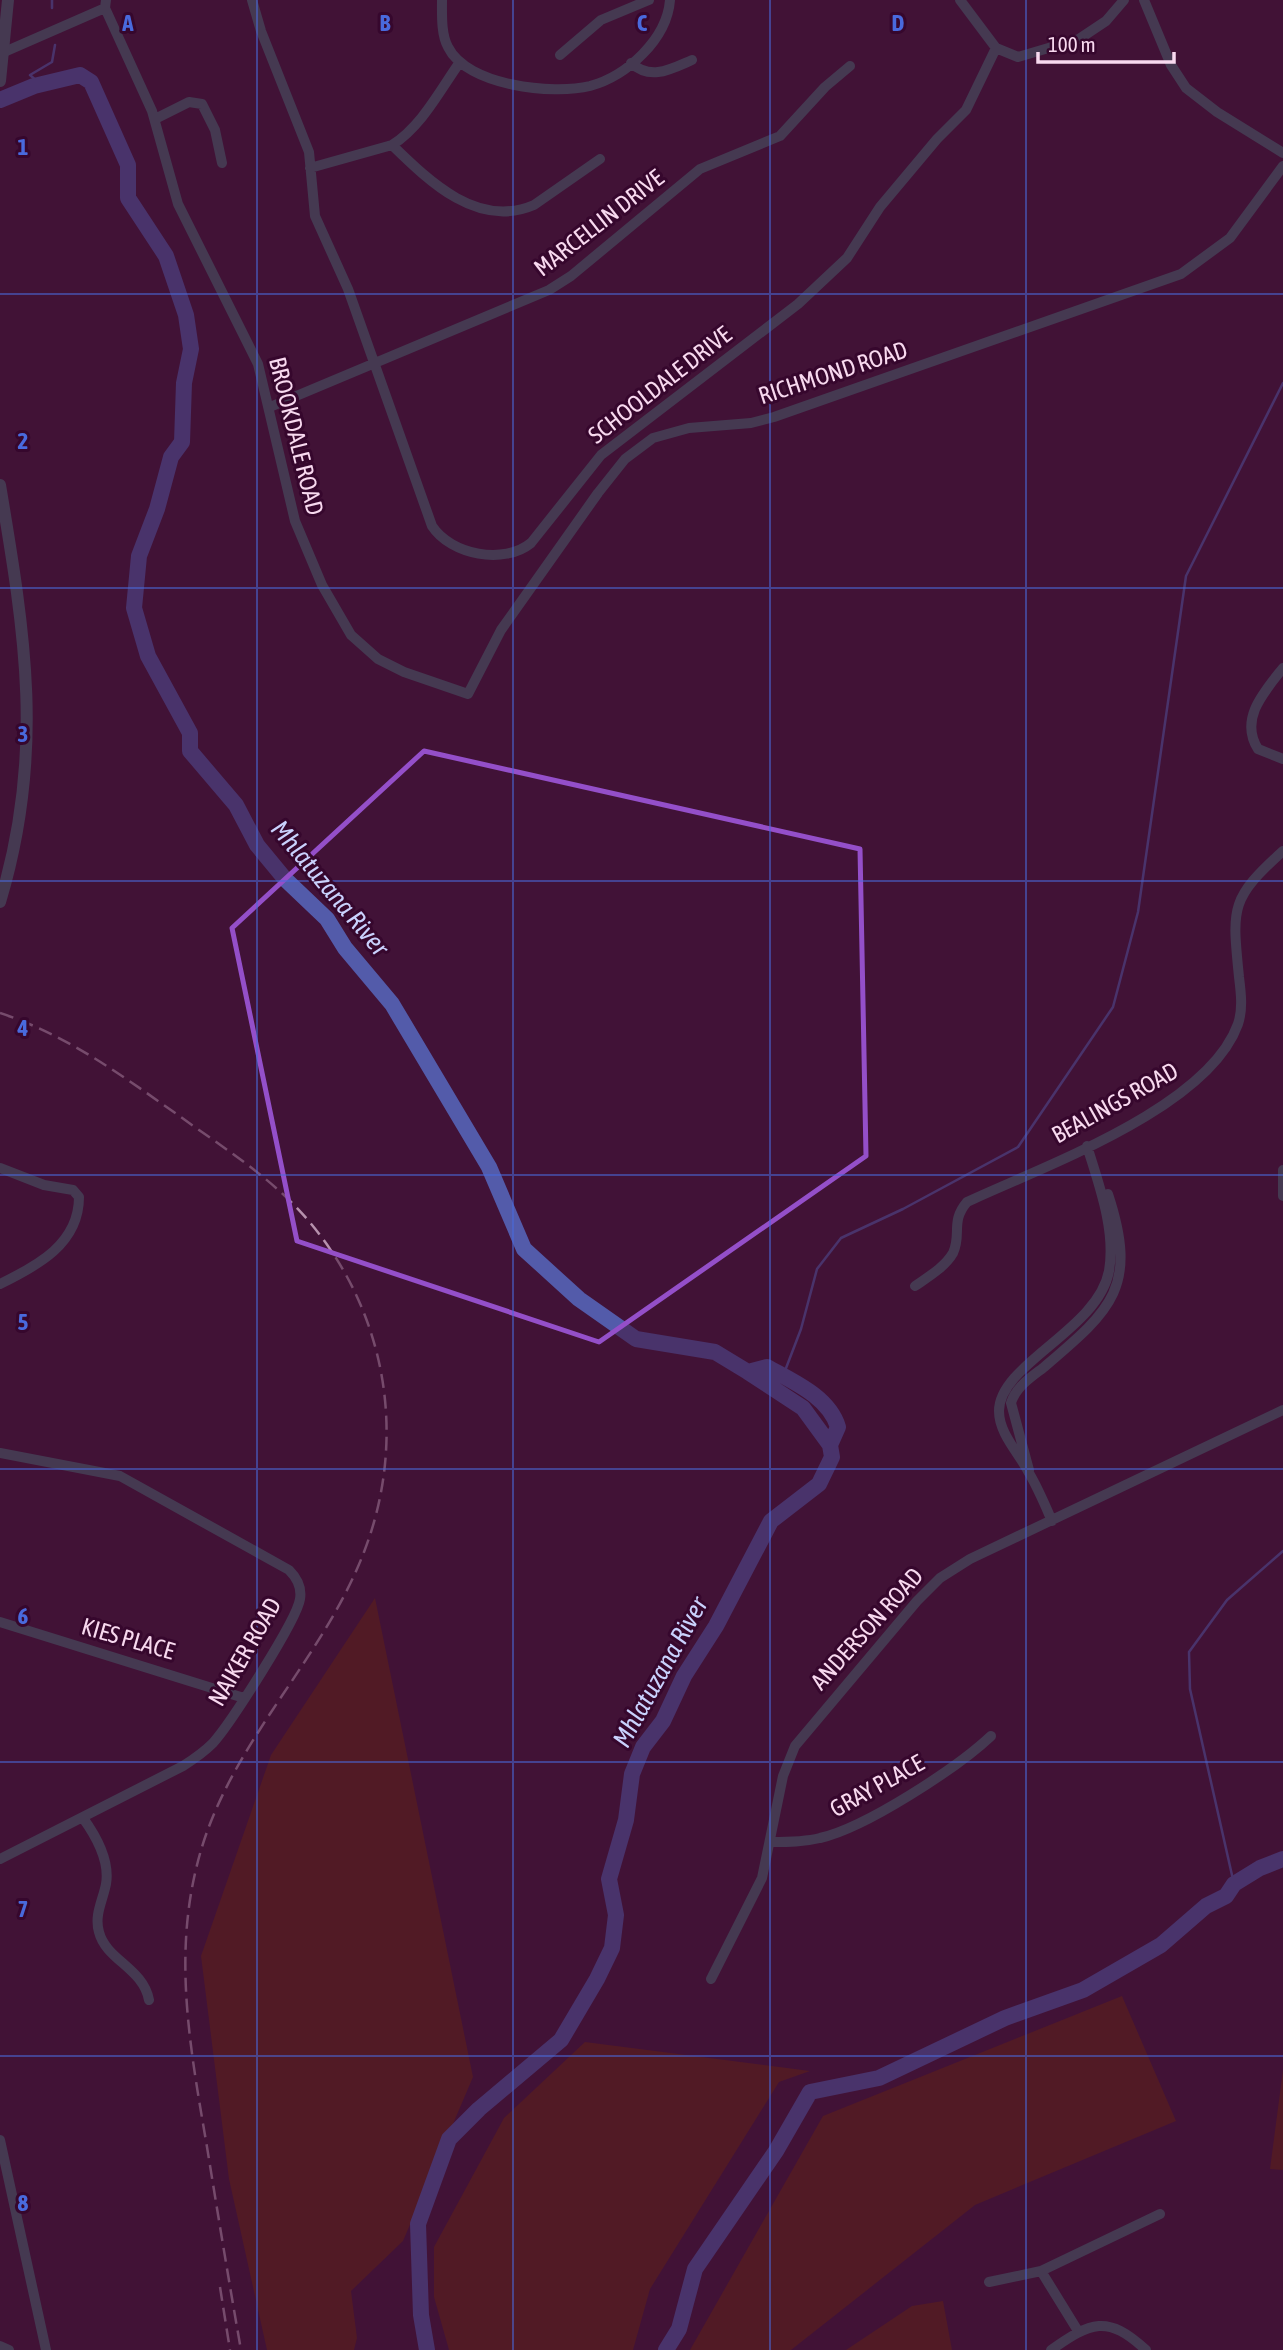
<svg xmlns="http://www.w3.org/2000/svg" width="1283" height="2350" font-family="'Asap Condensed',sans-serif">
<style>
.green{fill:#642411}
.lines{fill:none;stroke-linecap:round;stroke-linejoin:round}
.stream{stroke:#535baa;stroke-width:2.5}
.river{stroke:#535baa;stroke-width:16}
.minor{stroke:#496972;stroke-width:10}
.tertiary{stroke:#496972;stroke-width:12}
.rail{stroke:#b691ad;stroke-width:2.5;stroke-dasharray:14 7;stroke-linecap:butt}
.marked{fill:none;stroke:#944fc9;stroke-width:5;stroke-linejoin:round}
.grid{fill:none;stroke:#496add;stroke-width:2;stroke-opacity:0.55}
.labels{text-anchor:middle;stroke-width:6;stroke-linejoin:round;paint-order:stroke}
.street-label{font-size:24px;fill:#f8d9ef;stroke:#36072d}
.water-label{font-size:26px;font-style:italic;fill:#c9d1fd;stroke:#36072d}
.grid-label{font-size:23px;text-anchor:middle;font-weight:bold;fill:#496add;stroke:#36072d;stroke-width:6;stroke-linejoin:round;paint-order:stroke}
</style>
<rect width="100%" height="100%" fill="#411237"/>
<!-- green -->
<path class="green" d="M 375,1598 L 473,2077 L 403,2241 L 351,2291 L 357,2338 L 354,2350 L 267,2350 L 229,2179 L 201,1956 L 271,1755 Z
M 1122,1996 L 1176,2121 L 975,2205 L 791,2350 L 690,2350 L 823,2116 Z
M 585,2042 L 810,2071 L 779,2082 L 650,2289 L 633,2350 L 449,2350 L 434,2297 L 434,2247 L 504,2118 Z
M 1283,2070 L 1283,2170 L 1270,2169 Z
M 943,2301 L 952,2350 L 846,2350 L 912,2306 Z"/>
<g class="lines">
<!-- stream -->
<path class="stream" d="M 52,8 L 52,0
M 40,84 L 30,75 L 52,62 L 55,45
M 783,1376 L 801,1329 L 817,1269 L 841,1238 L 903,1209 L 1018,1147 L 1113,1007 L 1138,912 L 1186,576 L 1283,383
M 1234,1884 L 1190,1689 L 1189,1652 L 1227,1600 L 1283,1551"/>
<!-- river -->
<path class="river" d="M 0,100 L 34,86 L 80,75 L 91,82 L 128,165 L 128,198 L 166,256 L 186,315 L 191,349 L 184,383 L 182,442 L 171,457 L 157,509 L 139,556 L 134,608 L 148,656 L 190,733 L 190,751 L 236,805 L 257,845 L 285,879 L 327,919 L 345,948 L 392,1004 L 489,1167 L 524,1249 L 579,1299 L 636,1339 L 715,1352 L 748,1372 L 767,1367 C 794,1382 829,1397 838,1427 L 830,1445 L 832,1457 L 819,1484 L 771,1521 L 716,1626 L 684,1676 L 663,1721 L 643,1747 L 632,1774 L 626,1820 L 609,1879 L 616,1915 L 612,1948 L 597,1979 L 561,2040 L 479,2109 L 449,2139 L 418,2224 L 421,2315 L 427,2350
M 748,1372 L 803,1408 L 830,1445
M 666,2350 L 679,2329 L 695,2269 L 776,2151 L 810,2092 L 879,2078 L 1005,2018 L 1083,1990 L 1161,1945 L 1206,1906 L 1226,1896 L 1234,1884 L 1260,1868 L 1283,1859"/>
<!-- minor -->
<path class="minor" d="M 106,0 L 105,8 L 152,111 L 178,204 L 258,364 L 295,521 L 322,585 L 351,635 L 378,659 L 404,672 L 468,694 L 501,630 L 598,493 L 625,459 L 653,438 L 689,428 L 751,423 L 774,417 L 1181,274 L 1230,238 L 1283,166
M 252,0 L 261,31 L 309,152 L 315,216 L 348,289 L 432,526 C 451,555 504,565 531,543 L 601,455 L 798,304 L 847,258 L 880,207 L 937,139 L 966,110 L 996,48
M 442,0 C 442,15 441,34 448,47 C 467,86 553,95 590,86 C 627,76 667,39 670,0
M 960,0 L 996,48 L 1018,57 L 1079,39 L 1106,21 L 1124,0
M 1144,0 L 1171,65 L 1186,88 L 1217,112 L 1283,153
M 2,53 L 105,8
M 560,55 L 601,20 L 649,0
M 631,63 C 651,81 671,69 692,60
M 155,119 L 189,102 L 202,104 L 215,130 L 222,163
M 392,145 C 430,182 478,229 534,205 L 600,159
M 310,168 L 392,145 C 422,126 440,90 460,62
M 270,407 L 549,290 L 571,276 L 700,169 L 780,136 L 825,87 L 850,66
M 1283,668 C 1264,692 1239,719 1258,749 L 1283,759
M 0,1168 L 44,1185 L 73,1190 L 79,1197 C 79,1244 37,1266 0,1284
M 1283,1170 L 1283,1196
M 915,1286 C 928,1277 945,1267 953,1253 C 962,1234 950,1222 967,1202 C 1044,1166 1208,1108 1238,1024 C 1243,1009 1241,993 1239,977 C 1232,907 1230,899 1283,851
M 0,1453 L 120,1476 L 289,1570 C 297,1578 302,1587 300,1599 C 297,1620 230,1724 213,1743 C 204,1752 194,1759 183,1766 L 0,1859
M 1029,1470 L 1011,1403 C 1016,1387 1030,1378 1043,1368 C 1111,1310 1139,1288 1108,1194
M 1052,1521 C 1045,1505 1038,1488 1029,1473 C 1019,1453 999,1434 999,1411 C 999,1364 1098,1330 1109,1271 C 1116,1230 1099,1185 1087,1146
M 0,1622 L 244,1698
M 83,1818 C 96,1836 110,1861 106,1884 C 103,1900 94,1915 99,1932 C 106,1960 143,1968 149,2000
M 771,1842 C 788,1842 804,1842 820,1838 C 865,1828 957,1768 991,1736
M 711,1979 L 762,1878 L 783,1776 L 795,1746 L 917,1601 L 940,1578 L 970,1559 L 1283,1410
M 0,2140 L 46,2350
M 1041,2271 L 1078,2331
M 989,2282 L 1041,2271 L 1160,2214
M 0,2346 L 9,2350
M 1051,2350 C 1091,2322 1107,2314 1146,2350"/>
<!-- tertiary -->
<path class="tertiary" d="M 0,81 L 8,0
M 0,485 C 25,634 45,753 0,902"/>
<!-- rail -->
<path class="rail" d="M 0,1013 C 67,1035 121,1075 178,1115 C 222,1147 271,1177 307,1219 C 387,1312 408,1438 364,1552 C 321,1664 226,1746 197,1865 C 173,1960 191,2053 207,2147 C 218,2215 229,2282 241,2350
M 220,2287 L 230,2350"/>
</g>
<!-- marked area -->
<path d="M0 0H1283V2350H0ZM 424,751 L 860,849 L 866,1156 L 599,1342 L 297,1241 L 232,928 Z" fill="#411237" fill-opacity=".55" fill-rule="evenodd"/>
<path class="marked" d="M 424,751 L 860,849 L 866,1156 L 599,1342 L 297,1241 L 232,928 Z"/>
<!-- grid -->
<path class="grid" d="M 257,0 L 257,2350M 513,0 L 513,2350M 770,0 L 770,2350M 1026,0 L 1026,2350M 0,294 L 1283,294M 0,588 L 1283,588M 0,881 L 1283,881M 0,1175 L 1283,1175M 0,1469 L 1283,1469M 0,1762 L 1283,1762M 0,2056 L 1283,2056"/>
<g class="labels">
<!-- street labels -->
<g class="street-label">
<text transform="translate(599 223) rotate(-38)" y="8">MARCELLIN DRIVE</text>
<text transform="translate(833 373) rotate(-18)" y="8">RICHMOND ROAD</text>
<text transform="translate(660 385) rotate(-38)" y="8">SCHOOLDALE DRIVE</text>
<text transform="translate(296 436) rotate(76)" y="8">BROOKDALE ROAD</text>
<text transform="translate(1115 1103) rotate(-29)" y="8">BEALINGS ROAD</text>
<text transform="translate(867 1629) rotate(-48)" y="8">ANDERSON ROAD</text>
<text transform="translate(128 1639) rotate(16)" y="8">KIES PLACE</text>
<text transform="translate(245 1652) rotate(-60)" y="8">NAIKER ROAD</text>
<text transform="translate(877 1786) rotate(-29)" y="8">GRAY PLACE</text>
</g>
<!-- water labels -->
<g class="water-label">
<text transform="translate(330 888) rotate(50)" y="9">Mhlatuzana River</text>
<text transform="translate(660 1672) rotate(-61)" y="9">Mhlatuzana River</text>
</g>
</g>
<g class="grid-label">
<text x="128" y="31">A</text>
<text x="385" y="31">B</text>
<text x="642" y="31">C</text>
<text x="898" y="31">D</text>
<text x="23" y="155">1</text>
<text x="23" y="449">2</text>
<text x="23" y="742">3</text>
<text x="23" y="1036">4</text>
<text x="23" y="1330">5</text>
<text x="23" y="1624">6</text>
<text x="23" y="1917">7</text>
<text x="23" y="2211">8</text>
</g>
<!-- scale -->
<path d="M1038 52v10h136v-10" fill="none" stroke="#f8d9ef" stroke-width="3.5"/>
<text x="1048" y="52" font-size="21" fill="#f8d9ef" stroke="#36072d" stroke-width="5" paint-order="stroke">100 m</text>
</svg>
